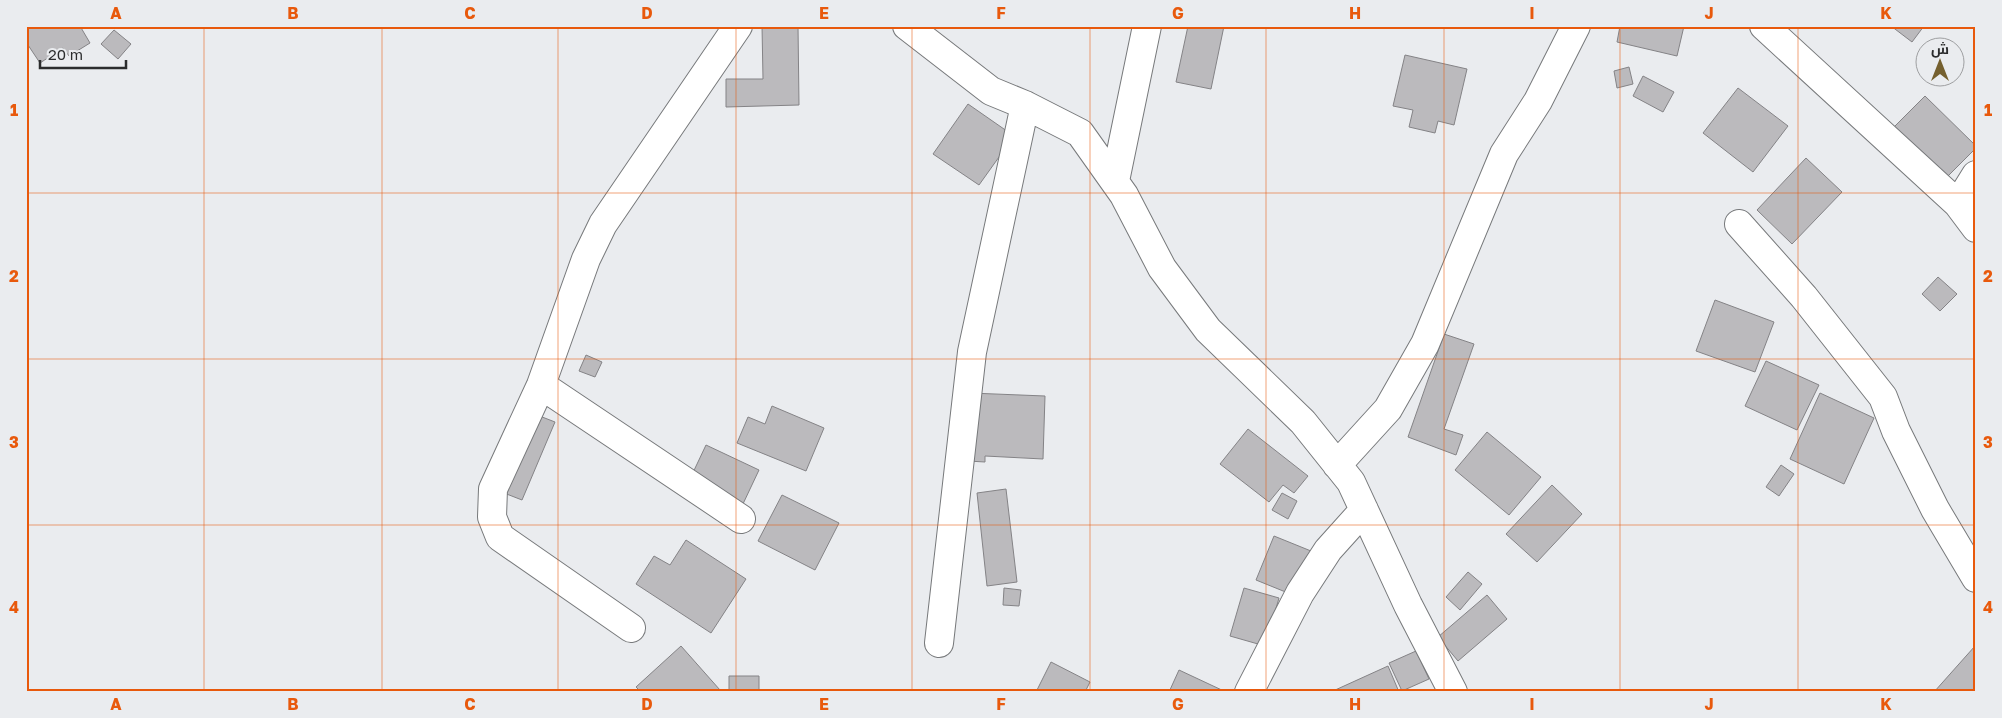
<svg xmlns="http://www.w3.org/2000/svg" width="2002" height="718" font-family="'Golos Text',Cairo,sans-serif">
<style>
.building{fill:#bbbabd;stroke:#848386}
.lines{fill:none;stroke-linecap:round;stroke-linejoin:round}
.minor-casing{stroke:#77797b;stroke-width:30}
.minor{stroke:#fff;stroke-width:28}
.grid{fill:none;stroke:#e8590c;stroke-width:1;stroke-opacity:0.55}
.neatline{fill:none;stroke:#e8590c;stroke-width:2}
.grid-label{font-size:16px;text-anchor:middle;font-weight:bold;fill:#e8590c}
</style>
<rect width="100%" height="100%" fill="#eaecef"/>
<!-- building -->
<path class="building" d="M 26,26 L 80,26 L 90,43 L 69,56 L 63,48 L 40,63 L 26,42 Z
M 762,26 L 798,26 L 799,105 L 726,107 L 726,79 L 763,79 Z
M 1188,26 L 1224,26 L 1211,89 L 1176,82 Z
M 1620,26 L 1684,26 L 1677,56 L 1617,42 Z
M 1891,26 L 1924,26 L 1912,42 Z
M 114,30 L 131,44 L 118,59 L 101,44 Z
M 1405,55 L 1467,69 L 1454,125 L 1438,121 L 1435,133 L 1409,127 L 1413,110 L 1393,106 Z
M 1629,67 L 1633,84 L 1617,88 L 1614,71 Z
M 1643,76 L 1674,92 L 1663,112 L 1633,96 Z
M 1738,88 L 1788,126 L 1753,172 L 1703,133 Z
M 1925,96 L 1976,146 L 1976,148 L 1942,182 L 1890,131 Z
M 968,104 L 1014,136 L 979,185 L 933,154 Z
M 1806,158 L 1842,192 L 1792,244 L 1757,210 Z
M 1938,277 L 1957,294 L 1940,311 L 1922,294 Z
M 1715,300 L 1774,322 L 1755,372 L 1696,351 Z
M 1444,334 L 1474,344 L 1444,429 L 1463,435 L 1456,455 L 1408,437 Z
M 586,355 L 602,362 L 595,377 L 579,371 Z
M 1766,361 L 1819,385 L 1797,430 L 1745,406 Z
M 970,393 L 1045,396 L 1043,459 L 985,456 L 985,462 L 968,461 Z
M 1820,393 L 1874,418 L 1844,484 L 1790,459 Z
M 772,406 L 824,428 L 806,471 L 737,443 L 748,417 L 765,424 Z
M 537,415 L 555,422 L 522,500 L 504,493 Z
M 1248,429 L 1308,476 L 1294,493 L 1283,485 L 1269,502 L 1220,464 Z
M 1487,432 L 1541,477 L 1509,515 L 1455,470 Z
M 706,445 L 759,470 L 742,506 L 689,481 Z
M 1781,465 L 1794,474 L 1779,496 L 1766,487 Z
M 1552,485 L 1582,514 L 1537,562 L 1506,534 Z
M 1006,489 L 1017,582 L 987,586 L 977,493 Z
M 1282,493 L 1297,501 L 1288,519 L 1272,510 Z
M 782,495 L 839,523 L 815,570 L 758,541 Z
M 1274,536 L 1311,551 L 1293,595 L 1256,580 Z
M 686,540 L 746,579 L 711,633 L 636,584 L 654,556 L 670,565 Z
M 1468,572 L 1482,584 L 1460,610 L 1446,597 Z
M 1004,588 L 1021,590 L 1019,606 L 1003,605 Z
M 1244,588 L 1279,598 L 1265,646 L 1230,636 Z
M 1487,595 L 1507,619 L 1458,661 L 1438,637 Z
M 681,646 L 720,690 L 718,692 L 641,692 L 636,687 Z
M 1975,646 L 1976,692 L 1934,692 Z
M 1416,651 L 1429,679 L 1402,691 L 1389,663 Z
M 1051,662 L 1090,682 L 1085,692 L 1036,692 Z
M 1388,666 L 1399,692 L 1334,692 L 1333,691 Z
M 1179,670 L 1226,692 L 1169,692 Z
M 729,676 L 759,676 L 759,692 L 729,692 Z"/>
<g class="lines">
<!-- minor casing -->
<g class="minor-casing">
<path id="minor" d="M 907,26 L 991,91 L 1025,105 L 1080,133 L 1124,195 L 1162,268 L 1208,330 L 1303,422 L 1351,482 L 1408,605 L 1453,692
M 1764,26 L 1958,204 L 1976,228
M 1115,181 L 1147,26
M 1958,204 L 1976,175
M 1739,224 L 1804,297 L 1883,397 L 1896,431 L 1935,509 L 1976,578
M 541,385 L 741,519
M 1337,465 L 1388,409 L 1425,344 L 1504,154 L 1538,101 L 1576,26
M 631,628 L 500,537 L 492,517 L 493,489 L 541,385 L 586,259 L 603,224 L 738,26
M 939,643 L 972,352 L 1025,105
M 1249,692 L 1300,593 L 1328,550 L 1364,510"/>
</g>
<!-- minor -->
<use href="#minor" class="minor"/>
</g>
<!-- grid -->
<path class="grid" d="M 204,26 L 204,692M 382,26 L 382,692M 558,26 L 558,692M 736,26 L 736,692M 912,26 L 912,692M 1090,26 L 1090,692M 1266,26 L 1266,692M 1444,26 L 1444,692M 1620,26 L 1620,692M 1798,26 L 1798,692M 26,193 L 1976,193M 26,359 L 1976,359M 26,525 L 1976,525"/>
<!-- border -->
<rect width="2002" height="718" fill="none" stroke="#eaecef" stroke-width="55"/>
<!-- north arrow -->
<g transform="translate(1940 62)"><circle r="24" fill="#eaecef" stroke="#9e9fa1"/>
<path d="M0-4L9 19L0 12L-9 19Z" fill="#75602f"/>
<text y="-8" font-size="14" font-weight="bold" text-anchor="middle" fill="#2b2c2d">ش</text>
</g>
<!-- scale -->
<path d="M40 60v8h86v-8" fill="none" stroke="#2b2c2d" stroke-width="2.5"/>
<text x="48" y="60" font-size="15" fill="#2b2c2d" stroke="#eaecef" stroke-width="4" paint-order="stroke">20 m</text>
<rect x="28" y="28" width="1946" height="662" class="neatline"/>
<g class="grid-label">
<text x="116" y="19">A</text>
<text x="293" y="19">B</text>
<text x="470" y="19">C</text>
<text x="647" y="19">D</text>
<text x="824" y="19">E</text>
<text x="1001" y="19">F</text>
<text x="1178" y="19">G</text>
<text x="1355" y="19">H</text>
<text x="1532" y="19">I</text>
<text x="1709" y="19">J</text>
<text x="1886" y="19">K</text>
<text x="14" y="116">1</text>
<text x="1988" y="116">1</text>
<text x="14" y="282">2</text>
<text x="1988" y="282">2</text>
<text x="14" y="448">3</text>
<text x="1988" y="448">3</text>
<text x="14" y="613">4</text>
<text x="1988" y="613">4</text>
<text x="116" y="710">A</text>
<text x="293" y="710">B</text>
<text x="470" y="710">C</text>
<text x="647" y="710">D</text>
<text x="824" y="710">E</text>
<text x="1001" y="710">F</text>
<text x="1178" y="710">G</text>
<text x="1355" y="710">H</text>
<text x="1532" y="710">I</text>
<text x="1709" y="710">J</text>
<text x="1886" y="710">K</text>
</g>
</svg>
